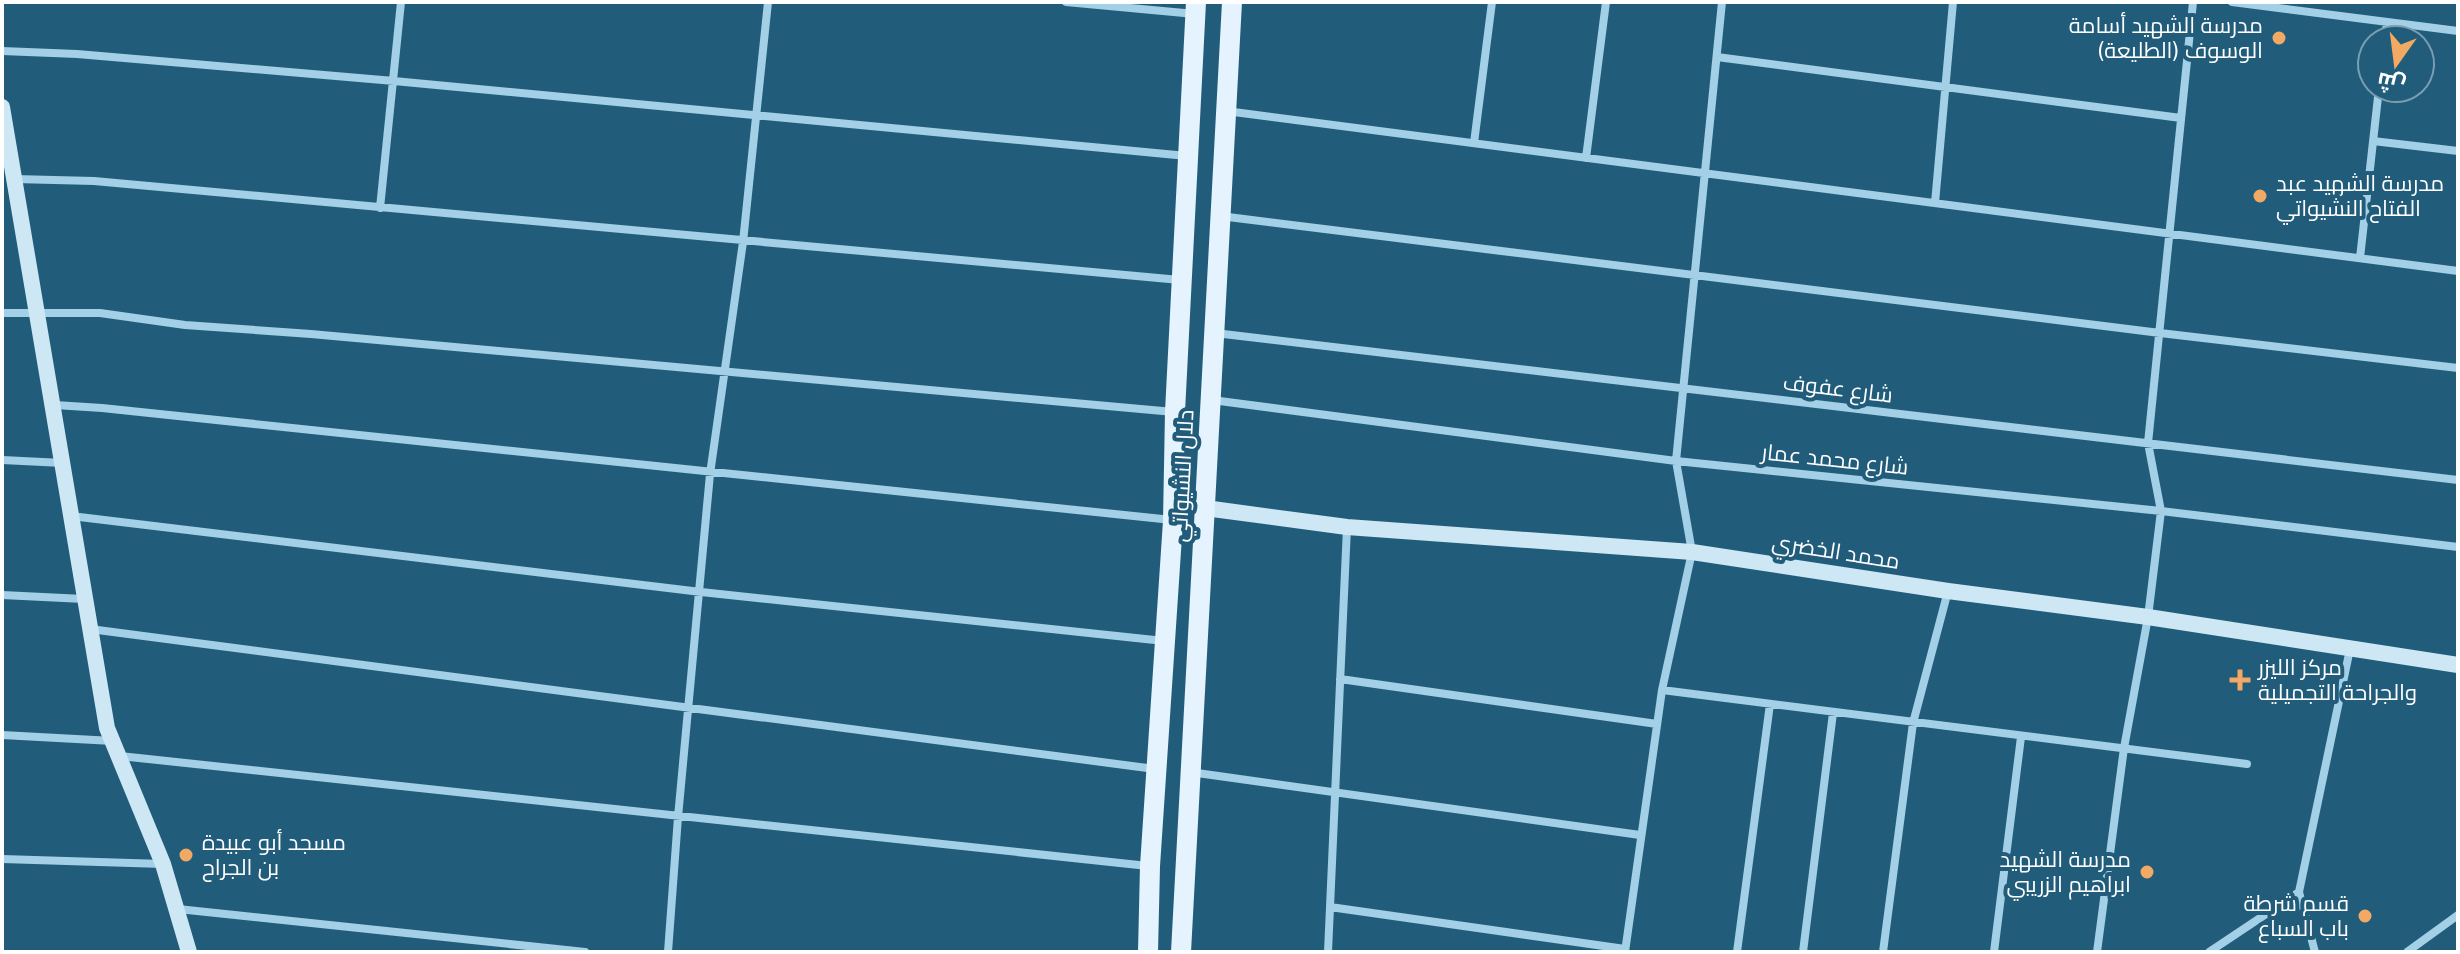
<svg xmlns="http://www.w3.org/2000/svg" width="2460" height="954" font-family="'Public Sans',Cairo,sans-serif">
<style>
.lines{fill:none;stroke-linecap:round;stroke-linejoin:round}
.street{stroke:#a3d0e6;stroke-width:8}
.secondary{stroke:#cde7f5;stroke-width:16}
.primary{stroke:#e4f3fd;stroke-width:20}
.poi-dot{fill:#f2a964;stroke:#215d7b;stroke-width:3}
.labels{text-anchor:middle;stroke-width:8;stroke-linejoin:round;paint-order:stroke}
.poi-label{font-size:22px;fill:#fff;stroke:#215d7b;text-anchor:end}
.street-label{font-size:22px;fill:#fff;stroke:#215d7b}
</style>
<rect width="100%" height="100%" fill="#215d7b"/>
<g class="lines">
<!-- street -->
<path class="street" d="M 1066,2 L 1195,14
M 2232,2 L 2458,31
M 2385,40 L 2387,22
M 2,51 L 77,54 L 394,81 L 1187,156
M 1717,57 L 2181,118
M 1226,111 L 2458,271
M 2373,141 L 2458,151
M 1474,143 L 1492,2
M 1586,158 L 1606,2
M 14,179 L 94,181 L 1180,280
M 1935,203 L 1953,2
M 380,208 L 401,2
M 1220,216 L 2160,333 L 2458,368
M 2360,258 L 2379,88
M 2,313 L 100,313 L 185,325 L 311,334 L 1174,412
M 1215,333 L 2458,480
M 1212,400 L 1676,461 L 2161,511 L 2458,547
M 55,405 L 102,408 L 1172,520
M 2,460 L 63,463
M 71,516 L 701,592 L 1164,641
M 2,595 L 84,599
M 90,629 L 1155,769
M 1340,679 L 1657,724
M 1662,690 L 2247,764
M 2,735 L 113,741
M 120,756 L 1148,866
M 1190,772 L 1640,835
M 2,859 L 163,864
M 1330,907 L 1625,949
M 178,909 L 585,952
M 668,952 L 678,817 L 710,474 L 743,242 L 768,2
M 1328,952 L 1347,527
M 1625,952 L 1662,690 L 1692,552 L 1676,461 L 1722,2
M 1737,952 L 1770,704
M 1803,952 L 1833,713
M 1883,952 L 1913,723 L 1948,591
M 1994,952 L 2021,737
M 2097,952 L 2124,748 L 2148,617 L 2161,511 L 2148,443 L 2193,2
M 2209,952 L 2299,892
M 2315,952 L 2299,892 L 2350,649
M 2407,952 L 2458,915"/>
<!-- secondary -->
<path class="secondary" d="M 2,107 L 107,728 L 163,864 L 189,952
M 1205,508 L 1347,527 L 1692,552 L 1948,591 L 2148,617 L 2458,665"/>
<!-- primary -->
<path class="primary" d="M 1148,952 L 1150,866 L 1173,521 L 1175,412 L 1196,2
M 1181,952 L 1232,2"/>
</g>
<!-- markers -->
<g class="poi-dot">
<circle cx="2279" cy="38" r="8"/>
<circle cx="2260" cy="196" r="8"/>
<path d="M2236 668h8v8h8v8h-8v8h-8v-8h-8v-8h8z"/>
<circle cx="186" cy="855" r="8"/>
<circle cx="2147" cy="872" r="8"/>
<circle cx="2365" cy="916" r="8"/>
</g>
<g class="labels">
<!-- poi labels -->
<g class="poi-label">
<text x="2263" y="33">مدرسة الشهيد أسامة<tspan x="2263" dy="25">الوسوف (الطليعة)</tspan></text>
<text x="2276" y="191" text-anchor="start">مدرسة الشهيد عبد<tspan x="2276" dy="25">الفتاح النشيواتي</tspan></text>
<text x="2258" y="675" text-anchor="start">مركز الليزر<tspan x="2258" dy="25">والجراحة التجميلية</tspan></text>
<text x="202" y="850" text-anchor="start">مسجد أبو عبيدة<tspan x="202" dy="25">بن الجراح</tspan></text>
<text x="2131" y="867">مدرسة الشهيد<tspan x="2131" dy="25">ابراهيم الزريبي</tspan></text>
<text x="2349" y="911">قسم شرطة<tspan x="2349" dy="25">باب السباع</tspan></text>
</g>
<!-- street labels -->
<g class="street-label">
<text transform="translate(1838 388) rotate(7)" y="8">شارع عفوف</text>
<text transform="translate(1835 459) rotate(6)" y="8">شارع محمد عمار</text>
<text transform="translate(1182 476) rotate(-87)" y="8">دلال النشيواتي</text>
<text transform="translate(1836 551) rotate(9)" y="8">محمد الخضري</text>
</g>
</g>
<!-- border -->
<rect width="2460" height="954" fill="none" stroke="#ffffff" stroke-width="8"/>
<!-- north arrow -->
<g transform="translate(2396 64) rotate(194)"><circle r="38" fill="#215d7b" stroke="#7a9eb0" stroke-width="2"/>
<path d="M0-6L14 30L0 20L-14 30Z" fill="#f2a964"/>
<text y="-12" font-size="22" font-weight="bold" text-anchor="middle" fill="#ffffff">ش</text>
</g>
</svg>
